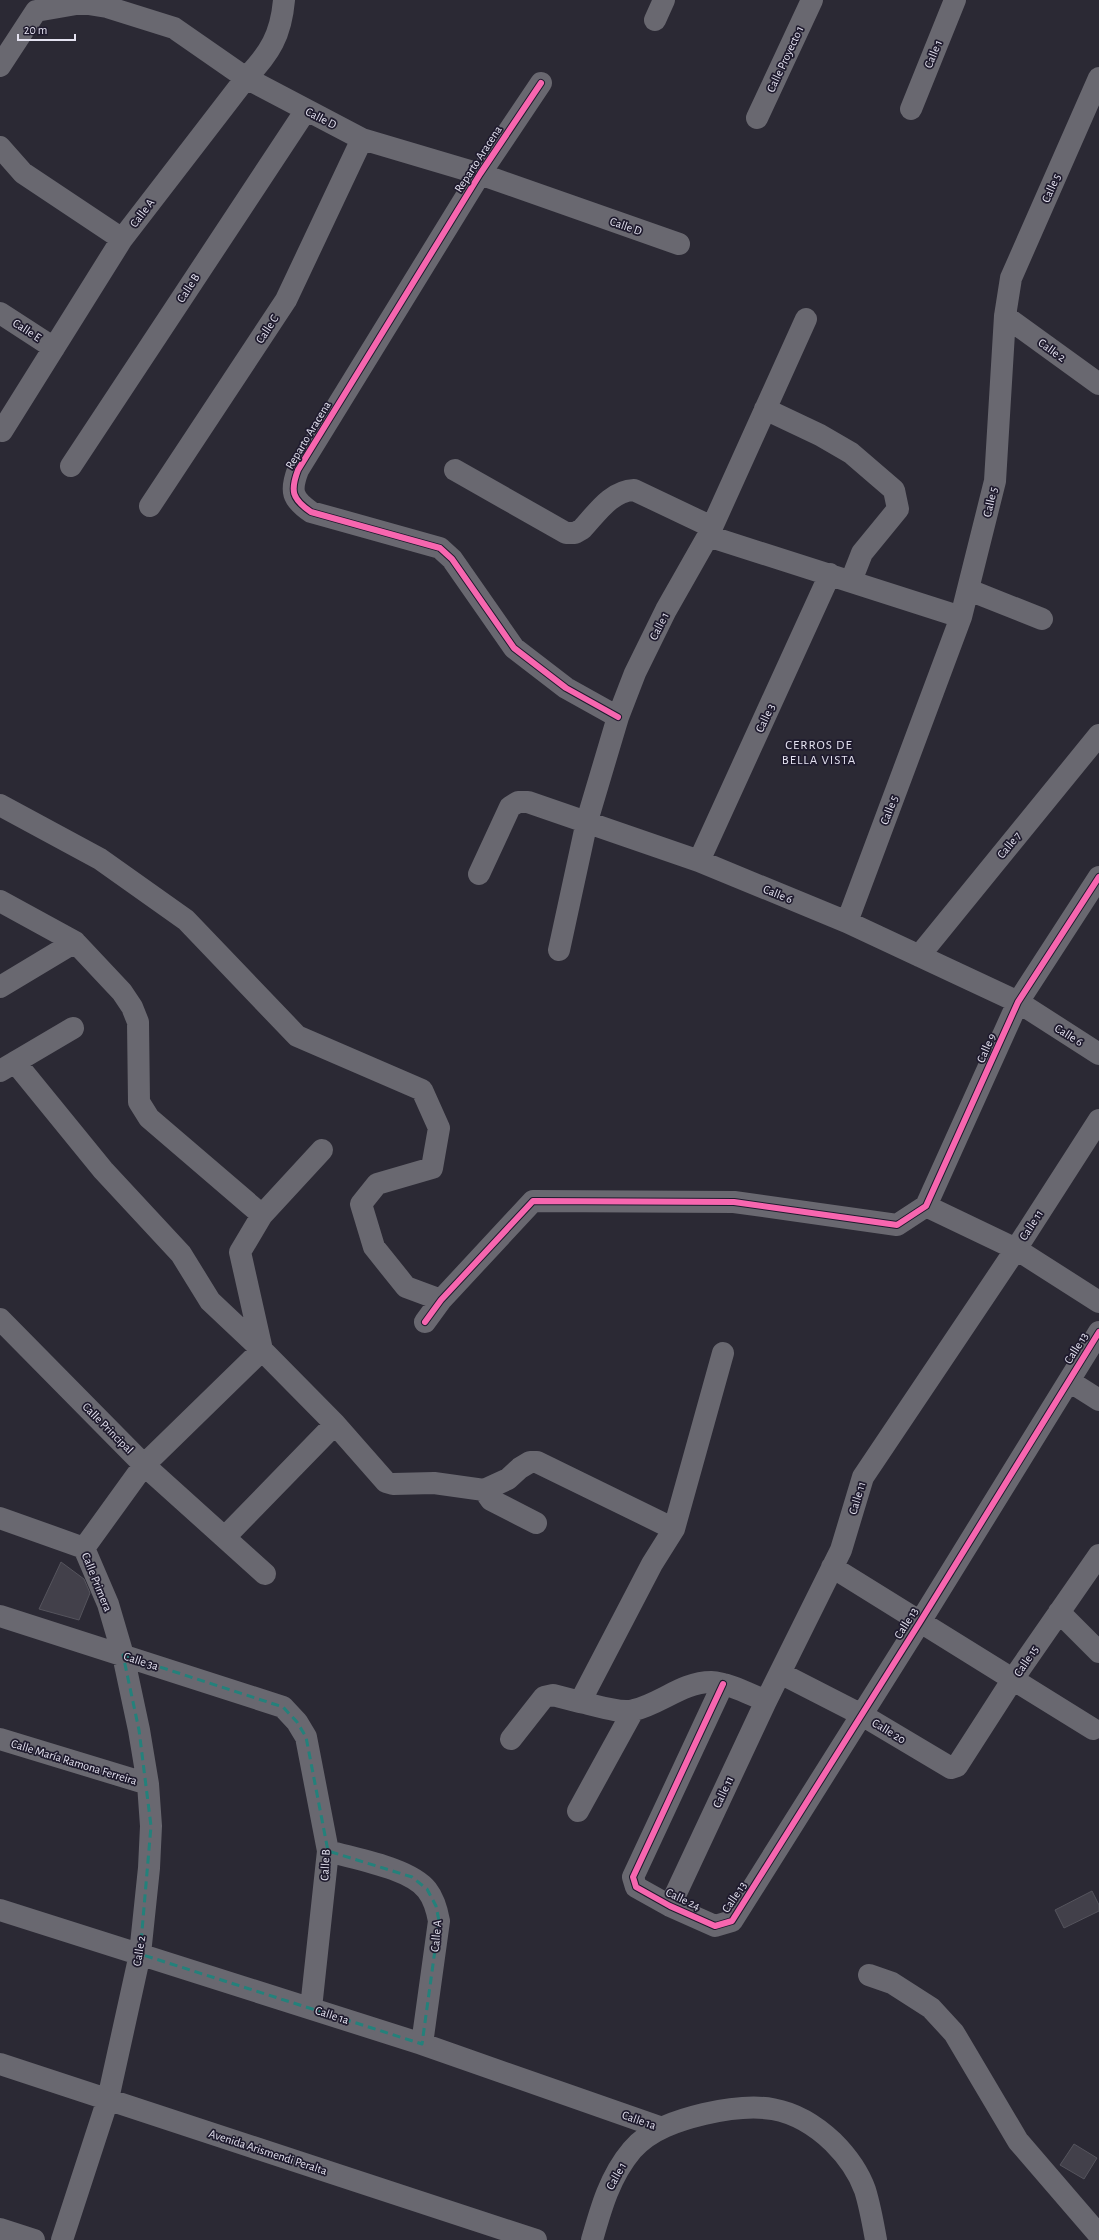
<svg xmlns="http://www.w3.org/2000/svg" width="1099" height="2240" font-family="'Alegreya Sans',sans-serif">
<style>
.building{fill:#42404a;stroke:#55545d}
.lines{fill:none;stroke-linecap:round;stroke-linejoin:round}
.minor{stroke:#696870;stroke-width:22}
.cycleway-casing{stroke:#1f1b2e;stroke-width:8}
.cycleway{stroke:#f766af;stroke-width:6}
.marked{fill:none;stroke:#24817b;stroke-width:3;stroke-dasharray:8 5;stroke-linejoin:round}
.labels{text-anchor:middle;stroke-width:3.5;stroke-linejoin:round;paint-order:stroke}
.street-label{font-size:12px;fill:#e4e2f0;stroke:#1f1b2e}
.neighbourhood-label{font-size:13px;letter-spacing:1px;fill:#e4e2f0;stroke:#1f1b2e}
</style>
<rect width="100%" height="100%" fill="#2b2934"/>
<!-- building -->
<path class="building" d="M 61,1562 L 84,1579 L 90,1593 L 79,1620 L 39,1609 Z
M 1092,1891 L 1099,1905 L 1099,1911 L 1064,1928 L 1055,1910 Z
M 1074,2144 L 1097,2158 L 1084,2179 L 1060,2165 Z"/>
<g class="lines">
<!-- minor -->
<path class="minor" d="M 655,20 L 664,0
M 0,66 L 36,11 L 82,3 L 107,7 L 174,28 L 246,78 L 362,139 L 480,174 L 679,244
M 541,83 L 480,174 L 298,470 C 290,491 292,499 311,512 L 440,548 L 452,559 L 514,648 L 566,688 L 618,717
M 911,109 L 955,0
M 757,118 L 812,0
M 0,147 L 23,173 L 122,239
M 0,313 L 54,348
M 1005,316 L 1099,384
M 765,409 L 820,435 L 851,453 L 894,490 L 898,509 L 862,553 L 851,581
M 2,431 L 122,239 L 246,78 C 270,53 281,35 284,0
M 71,466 L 306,110
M 455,470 L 566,533 L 575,533 L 582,529 C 597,513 611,491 634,490 L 712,527
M 150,506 L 286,300 L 362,139
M 708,536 L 961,617
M 969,590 L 1042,619
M 0,805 L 100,859 L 186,920 L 297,1036 L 422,1090 L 439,1128 L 432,1168 L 377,1184 L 361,1204 L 374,1247 L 406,1287 L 441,1300
M 699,861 L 830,574
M 479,874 L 510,807 L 518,802 L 528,802 L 699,861 L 847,922 L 1018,1002 L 1099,1054
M 0,901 L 75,942 L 122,992 L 132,1007 L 138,1022 L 139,1102 L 149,1118 L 262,1215
M 847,922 L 961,617 L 995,481 L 1005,316 L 1011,278 L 1099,78
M 559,950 L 587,821 L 618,717 L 635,673 L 666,610 L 708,536 L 806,319
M 919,956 L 1099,735
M 0,987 L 75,942
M 15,1062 L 103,1170 L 181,1254 L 210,1301 L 262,1350 L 144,1465 L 84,1548
M 0,1071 L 73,1028
M 322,1150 L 262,1215 L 240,1252 L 262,1350 L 335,1424 L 386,1482 L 393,1484 L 434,1483 L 484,1490 L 508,1479 L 520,1468 L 530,1462 L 537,1462 L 674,1529
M 926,1206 L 1016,1249 L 1099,1302
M 0,1319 L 144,1465 L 265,1574
M 425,1322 L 441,1300 L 533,1201 L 734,1202 L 897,1225 L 926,1206 L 1018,1002 L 1099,877
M 723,1353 L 674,1529 L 652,1564 L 580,1702 C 595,1705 620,1714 634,1710 C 660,1704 683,1682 711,1682 C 729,1683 749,1694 766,1701
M 1069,1381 L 1099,1400
M 484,1490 L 491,1500 L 536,1523
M 0,1518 L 84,1548 L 108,1604 L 123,1655 L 139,1730 L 148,1784 L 151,1826 L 149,1868 L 140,1954 L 108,2099 L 62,2240
M 225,1537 L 335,1424
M 832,1567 L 1093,1729
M 1059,1612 L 1099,1652
M 0,1616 L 283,1707 L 297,1722 L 306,1737 L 328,1851 L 311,2008
M 780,1673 L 862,1715 L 951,1768 L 957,1766 L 1013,1679 L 1099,1555
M 723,1684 L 633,1877 L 636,1887 L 670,1906 L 715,1926 L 732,1921 L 920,1622 L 1099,1332
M 0,1739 L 148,1784
M 511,1739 L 544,1697 L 553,1695 L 580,1702
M 578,1811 L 633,1711
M 328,1851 C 355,1859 410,1868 427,1890 C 434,1899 437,1910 439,1921 L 422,2044
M 670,1906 L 766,1701 L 841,1550 L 863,1477 L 1016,1249 L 1099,1120
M 0,1910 L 422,2044 L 662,2128
M 869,1975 L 892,1983 L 931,2008 L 954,2033 L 1018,2141 L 1099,2235
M 0,2064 L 536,2240
M 0,2229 L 34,2240
M 592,2240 C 601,2208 610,2176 632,2150 C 650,2129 679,2120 704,2114 C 757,2102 793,2104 833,2142 C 846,2155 859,2173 865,2190 C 870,2206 873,2223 876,2240"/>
<!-- cycleway casing -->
<g class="cycleway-casing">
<path id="cycleway" d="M 541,83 L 480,174 L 298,470 C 290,491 292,499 311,512 L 440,548 L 452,559 L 514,648 L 566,688 L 618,717
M 425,1322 L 441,1300 L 533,1201 L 734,1202 L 897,1225 L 926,1206 L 1018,1002 L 1099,877
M 723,1684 L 633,1877 L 636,1887 L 670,1906 L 715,1926 L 732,1921 L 920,1622 L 1099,1332"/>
</g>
<!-- cycleway -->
<use href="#cycleway" class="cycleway"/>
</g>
<!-- marked area -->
<path class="marked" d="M 123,1655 L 283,1707 L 297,1722 L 306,1737 L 328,1851 L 412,1877 L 427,1889 L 436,1906 L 439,1921 L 422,2044 L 140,1954 L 151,1826 L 139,1730 Z"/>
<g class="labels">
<!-- street labels -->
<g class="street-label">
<text transform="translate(933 54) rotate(-68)" y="4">Calle 1</text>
<text transform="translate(785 59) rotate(-65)" y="4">Calle Proyecto 1</text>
<text transform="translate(321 118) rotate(27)" y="4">Calle D</text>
<text transform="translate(478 159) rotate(-57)" y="4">Reparto Aracena</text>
<text transform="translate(1051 188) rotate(-66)" y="4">Calle 5</text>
<text transform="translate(142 213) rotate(-53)" y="4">Calle A</text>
<text transform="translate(626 226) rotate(19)" y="4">Calle D</text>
<text transform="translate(188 288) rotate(-57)" y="4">Calle B</text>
<text transform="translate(267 329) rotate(-57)" y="4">Calle C</text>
<text transform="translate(27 330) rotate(33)" y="4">Calle E</text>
<text transform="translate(1052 350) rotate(36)" y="4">Calle 2</text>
<text transform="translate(308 435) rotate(-59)" y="4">Reparto Aracena</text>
<text transform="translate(990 502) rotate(-77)" y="4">Calle 5</text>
<text transform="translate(659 626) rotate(-63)" y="4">Calle 1</text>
<text transform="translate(765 718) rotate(-65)" y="4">Calle 3</text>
<text transform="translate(889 810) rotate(-69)" y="4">Calle 5</text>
<text transform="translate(1009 845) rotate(-51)" y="4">Calle 7</text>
<text transform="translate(778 894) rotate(22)" y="4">Calle 6</text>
<text transform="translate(1069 1035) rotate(32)" y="4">Calle 6</text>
<text transform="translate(986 1048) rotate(-66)" y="4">Calle 9</text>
<text transform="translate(1031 1225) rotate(-57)" y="4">Calle 11</text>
<text transform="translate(1076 1348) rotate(-58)" y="4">Calle 13</text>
<text transform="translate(108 1428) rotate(45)" y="4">Calle Principal</text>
<text transform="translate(857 1498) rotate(-73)" y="4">Calle 11</text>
<text transform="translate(97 1582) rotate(68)" y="4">Calle Primera</text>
<text transform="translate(906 1623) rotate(-58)" y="4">Calle 13</text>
<text transform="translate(141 1661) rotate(18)" y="4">Calle 3a</text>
<text transform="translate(1026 1661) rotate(-56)" y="4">Calle 15</text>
<text transform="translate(889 1731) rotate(31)" y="4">Calle 20</text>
<text transform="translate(74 1762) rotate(17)" y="4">Calle María Ramona Ferreira</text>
<text transform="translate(723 1792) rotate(-65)" y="4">Calle 11</text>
<text transform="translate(325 1865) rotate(-87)" y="4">Calle B</text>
<text transform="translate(734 1897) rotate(-56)" y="4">Calle 13</text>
<text transform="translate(683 1899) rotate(25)" y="4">Calle 24</text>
<text transform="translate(436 1936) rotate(-85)" y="4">Calle A</text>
<text transform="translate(139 1951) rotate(-81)" y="4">Calle 2</text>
<text transform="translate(332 2015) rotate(18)" y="4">Calle 1a</text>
<text transform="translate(639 2120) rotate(19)" y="4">Calle 1a</text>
<text transform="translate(268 2152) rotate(18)" y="4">Avenida Arismendi Peralta</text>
<text transform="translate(616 2176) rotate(-61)" y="4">Calle 1</text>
</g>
<!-- neighbourhood labels -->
<g class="neighbourhood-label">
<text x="819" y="749">CERROS DE<tspan x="819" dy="15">BELLA VISTA</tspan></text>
</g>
</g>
<!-- scale -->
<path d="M18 34v6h57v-6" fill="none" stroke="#e4e2f0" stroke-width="2"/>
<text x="24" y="34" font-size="12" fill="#e4e2f0" stroke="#1f1b2e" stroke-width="3" paint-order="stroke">20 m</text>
</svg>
